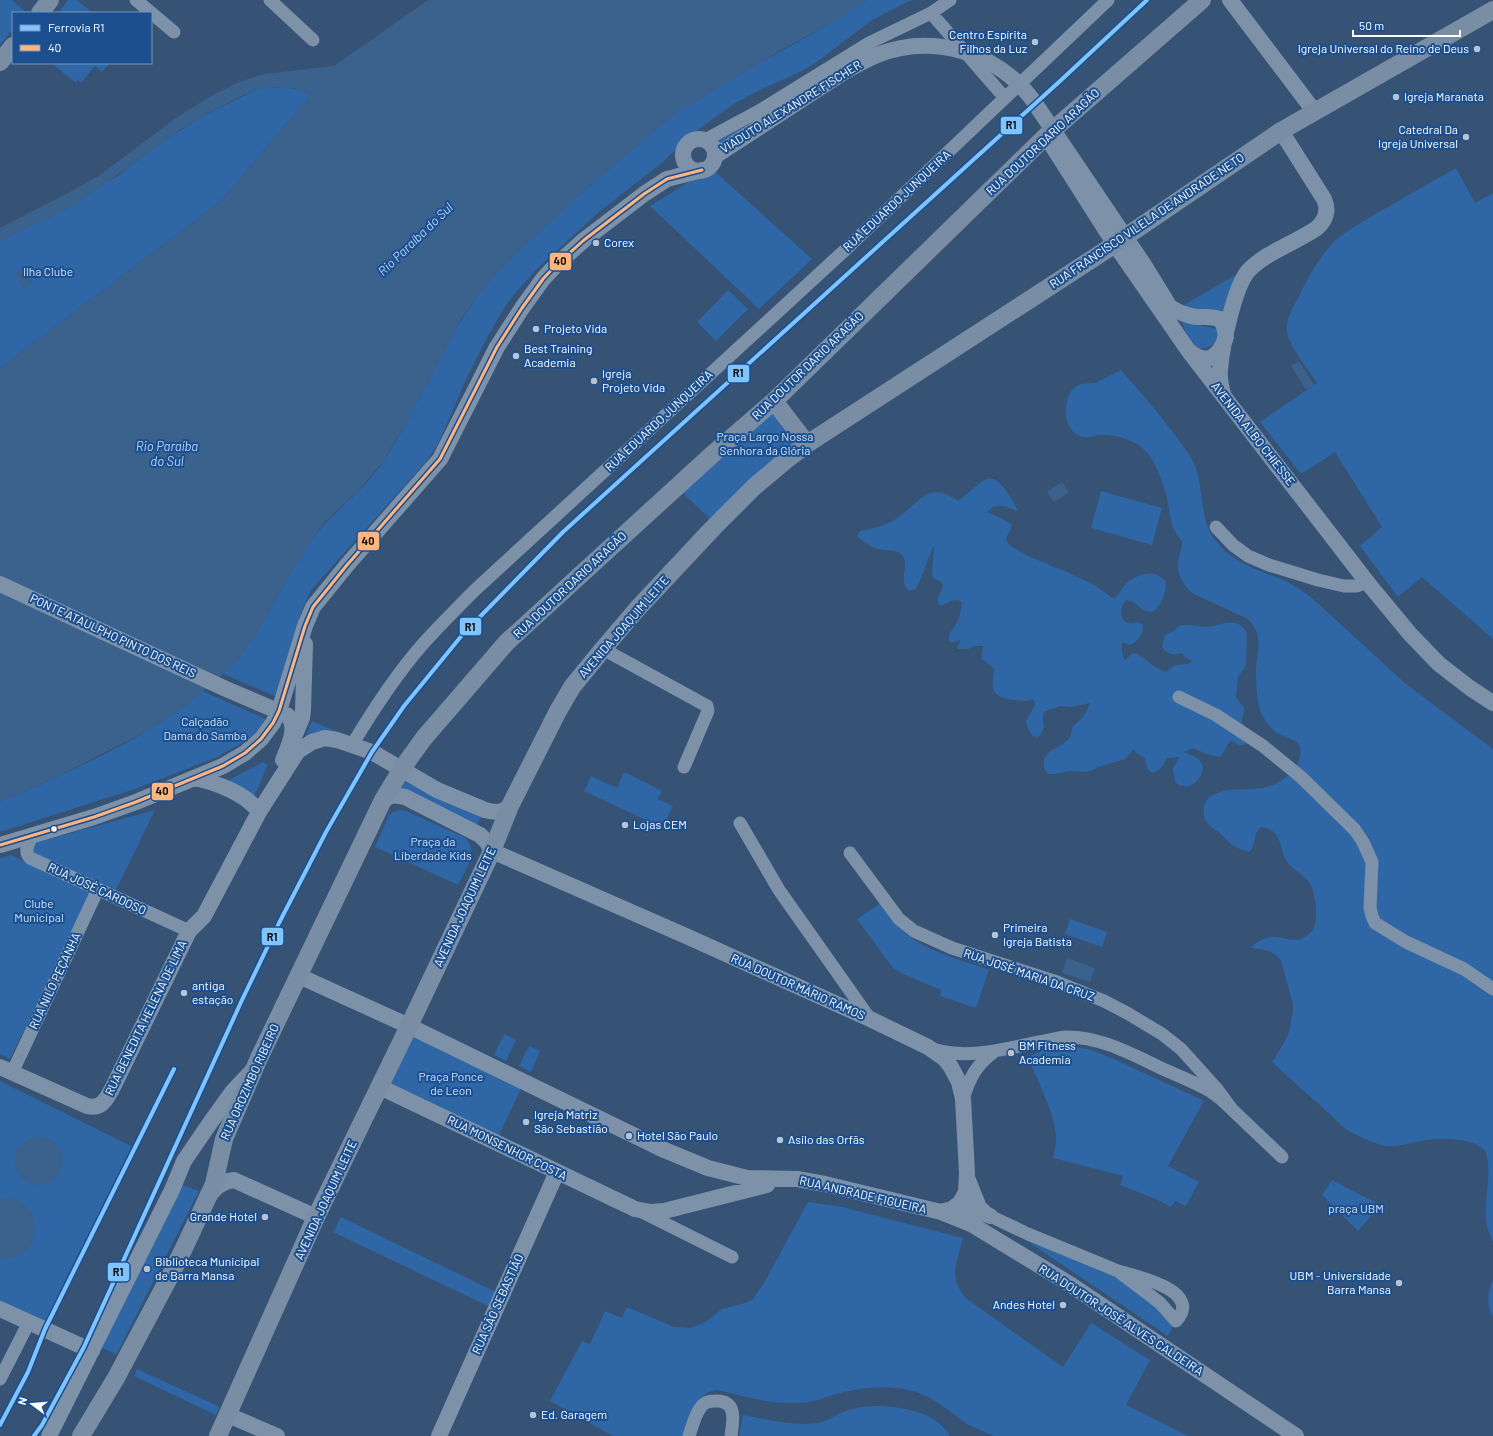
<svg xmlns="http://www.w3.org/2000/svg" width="1493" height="1436" font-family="Barlow,sans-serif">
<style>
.green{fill:#2f66a5}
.water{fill:#3b618d}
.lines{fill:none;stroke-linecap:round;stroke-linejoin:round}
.minor{stroke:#7d92a8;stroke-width:13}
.tertiary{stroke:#7d92a8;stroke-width:16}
.secondary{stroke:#798da4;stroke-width:18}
.bus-1-casing{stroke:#1b4f8f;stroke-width:6}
.bus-1{stroke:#ffb580;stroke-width:3}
.rail-1-casing{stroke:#1b4f8f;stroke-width:7}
.rail-1{stroke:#80c4ff;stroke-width:4}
.poi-dot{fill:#b9c2ce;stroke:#1b4f8f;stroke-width:1.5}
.bus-dot{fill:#fff;stroke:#1b4f8f;stroke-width:1.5}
.labels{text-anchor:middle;stroke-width:4;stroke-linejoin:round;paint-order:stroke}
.poi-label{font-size:12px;fill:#fff;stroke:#1b4f8f;text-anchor:start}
.street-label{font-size:12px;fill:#fff;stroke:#1b4f8f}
.park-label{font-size:12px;fill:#cfe3fa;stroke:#1b4f8f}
.water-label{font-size:13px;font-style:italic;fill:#b5d3f5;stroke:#1b4f8f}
.line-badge{stroke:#1b4f8f;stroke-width:1.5}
.pale-badge-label{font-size:11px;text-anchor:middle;font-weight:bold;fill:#111}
</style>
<rect width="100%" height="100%" fill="#365274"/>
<!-- green -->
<path class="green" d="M 0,0 L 12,0 L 26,12 L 13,13 L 13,29 L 0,45 Z
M 68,0 L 77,0 L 93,13 L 58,13 Z
M 866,0 L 912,0 L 887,12 L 869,22 L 817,62 L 802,71 L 758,91 L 735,103 L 688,137 L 663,162 L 599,212 L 538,268 L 512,297 L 502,311 L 487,338 L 468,375 L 438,444 L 425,463 L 311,590 L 302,610 L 277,697 L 223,674 C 261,639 278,590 306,547 C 328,515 361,494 383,462 C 422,403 444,336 489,281 C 507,260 527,242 547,224 C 572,202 597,179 622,158 C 642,142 660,123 681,109 C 741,70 807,41 866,0 Z
M 51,63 L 110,63 L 102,72 L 95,66 L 81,83 L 78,80 L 76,83 Z
M 283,87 L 297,89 L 311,95 L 220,202 L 0,368 L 0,241 L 116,177 L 160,143 L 203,116 L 254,91 L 263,88 Z
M 750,125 L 718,146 L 715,143 L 716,138 Z
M 711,168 L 812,259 L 759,309 L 650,206 Z
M 1456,168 L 1475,203 L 1493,193 L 1493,639 L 1422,577 L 1398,597 L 1360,546 L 1382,527 L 1335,452 L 1301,474 L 1260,422 L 1317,383 C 1309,370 1288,345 1287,331 C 1285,319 1295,304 1300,294 C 1309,277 1317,260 1330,246 C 1341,233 1358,225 1372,216 C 1400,200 1428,184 1456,168 Z
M 1239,273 L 1226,317 L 1191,309 L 1184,305 Z
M 728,290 L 748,309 L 716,341 L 697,322 Z
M 1181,320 L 1193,324 L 1217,329 C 1222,341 1205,355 1195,345 C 1188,338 1184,328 1181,320 Z
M 1121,370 C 1139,390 1156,410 1172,431 C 1179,441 1187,450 1193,461 C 1206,488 1197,521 1218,544 C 1237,565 1259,570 1283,580 C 1294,585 1303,591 1312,598 L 1406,684 L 1493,749 L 1493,1242 C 1489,1235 1487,1227 1486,1219 C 1484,1199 1493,1169 1485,1151 C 1475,1138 1442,1138 1427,1140 C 1414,1142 1399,1147 1385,1146 C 1376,1144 1354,1135 1346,1129 C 1338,1123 1330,1114 1322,1107 C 1305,1092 1288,1077 1272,1062 L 1285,1041 L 1289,1032 L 1293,1012 L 1293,1004 L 1281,961 C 1273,950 1263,949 1250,948 C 1257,942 1267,935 1277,937 C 1290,939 1300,944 1311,932 C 1320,923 1316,892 1309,882 C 1304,875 1290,867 1287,862 C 1278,847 1284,832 1262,827 C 1251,833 1258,845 1249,852 C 1243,850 1237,848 1232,845 C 1227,841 1223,836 1219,832 C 1216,830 1212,828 1209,825 C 1201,817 1202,802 1211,796 C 1235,782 1261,798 1286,777 C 1293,772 1298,765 1300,757 C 1301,754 1301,748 1299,745 C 1296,739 1287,738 1281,735 C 1266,728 1258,710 1257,695 C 1256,686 1256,676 1256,668 C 1258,649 1263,634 1248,619 L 1192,593 C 1182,584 1175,571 1179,557 C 1180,552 1182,547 1182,541 C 1168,527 1171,512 1166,494 C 1162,481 1157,466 1149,455 C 1139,441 1117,434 1100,435 C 1095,435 1090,438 1085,437 C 1074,437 1066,424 1066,414 C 1066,402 1068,387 1082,384 C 1087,383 1092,384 1097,382 C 1105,378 1113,374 1121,370 Z
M 769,406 L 802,444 L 712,521 L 682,492 Z
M 987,479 C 989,479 991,478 993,479 C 1002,481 1015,503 1018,511 C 1005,507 998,501 987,512 L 1003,519 L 1012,525 C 1011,531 1007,534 1006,540 L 1010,546 L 1028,556 L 1067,572 L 1096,586 L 1111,597 L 1114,598 C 1120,595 1121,588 1126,584 C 1133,577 1145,572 1155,574 C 1158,575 1163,578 1165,581 C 1168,589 1160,612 1150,612 C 1143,613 1137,601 1126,600 C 1120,606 1118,619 1128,623 C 1133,625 1135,619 1143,625 C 1144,633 1137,643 1130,645 L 1122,642 L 1122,653 L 1125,660 L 1132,654 L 1136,653 C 1147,659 1154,669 1166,672 L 1175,665 L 1187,664 L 1193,661 L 1185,657 L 1182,653 C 1174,656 1167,654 1162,647 L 1165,635 L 1173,631 L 1181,625 C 1189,624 1196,626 1204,627 C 1218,627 1239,613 1247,634 L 1246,663 L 1244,669 L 1238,676 L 1236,698 C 1239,702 1243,705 1244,709 C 1244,717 1238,720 1246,727 L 1247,742 L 1244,745 L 1239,745 L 1231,741 C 1225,745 1226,752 1220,757 L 1206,754 L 1193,748 L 1185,752 C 1190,755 1198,757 1201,762 C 1206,770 1199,781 1192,785 C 1188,787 1183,786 1179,785 L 1175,782 L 1173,769 L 1179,757 L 1167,758 C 1163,765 1161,771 1152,773 L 1147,768 L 1145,758 L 1135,752 L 1134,749 L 1125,759 L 1098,767 L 1088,772 L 1070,771 L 1055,774 L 1048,774 L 1045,771 C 1038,748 1062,750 1070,737 C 1072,734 1071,731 1072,728 C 1074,724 1078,722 1081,719 C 1085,715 1088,708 1090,703 L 1072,707 L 1060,706 L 1044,712 C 1040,723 1049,724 1038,738 C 1030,736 1028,729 1026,722 C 1028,715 1035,709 1035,702 L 1032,699 C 1026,702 1020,701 1014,700 C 991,697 991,690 994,669 L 981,658 L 983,646 L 975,646 L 968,649 L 958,649 L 957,647 L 960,642 L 960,640 L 952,642 L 949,641 C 948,633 953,630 956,624 C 960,618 961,608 962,602 C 953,597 949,603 941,606 C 933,599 942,593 943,585 L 941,582 L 933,578 L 932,575 L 934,546 C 928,555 921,585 915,589 C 913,590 910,590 908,590 C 898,581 910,563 902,555 C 897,549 885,551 878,549 C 870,547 864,542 857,536 L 860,531 C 871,529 890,524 899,517 C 920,502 928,480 958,501 L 981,482 Z
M 1101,491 L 1162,508 L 1152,545 L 1091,528 Z
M 202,691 L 266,719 L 253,735 L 244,742 L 215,758 L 132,790 L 0,832 L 0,801 C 27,792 52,779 78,767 C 122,746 165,724 202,691 Z
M 312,721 L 338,732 L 303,742 Z
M 263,762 L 268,765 L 253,799 L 223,783 Z
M 624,772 L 662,791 L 658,799 L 673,806 L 663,828 L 584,791 L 591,776 L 617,788 Z
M 404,780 L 481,817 L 476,826 L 400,790 Z
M 155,810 L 116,890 L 33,854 L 32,845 L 35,843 Z
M 400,810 L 406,811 L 464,837 C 480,850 465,870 458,885 L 375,847 L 389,815 L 393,812 Z
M 11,855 L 92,892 L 10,1059 L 0,1054 L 0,858 Z
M 881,903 C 888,912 894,922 902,930 C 925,952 960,959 989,970 L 976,1008 L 940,996 L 941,990 L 903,974 L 893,968 L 857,919 Z
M 1070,919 L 1107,932 L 1102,947 L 1065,934 Z
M 411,1031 L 523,1084 L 497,1140 L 383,1084 Z
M 504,1034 L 516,1040 L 506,1061 L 494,1055 Z
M 529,1046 L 540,1051 L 531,1072 L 519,1066 Z
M 1069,1046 L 1088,1049 L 1114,1059 L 1204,1101 L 1168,1166 L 1199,1182 L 1186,1206 L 1175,1201 L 1171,1207 L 1156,1199 L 1120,1185 L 1123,1176 L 1053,1158 C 1054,1152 1056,1146 1056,1139 C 1056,1115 1037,1080 1028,1057 L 1044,1050 Z
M 0,1081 L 135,1148 L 45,1330 L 0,1308 Z
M 1332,1180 L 1380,1205 L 1358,1231 L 1322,1195 Z
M 175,1182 L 199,1191 L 116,1355 L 94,1343 Z
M 808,1202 L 842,1207 L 963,1238 C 957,1263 947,1278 967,1299 L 1063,1367 L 1091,1323 L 1150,1360 L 1126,1405 L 1188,1436 L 994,1436 C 986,1432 977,1429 969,1425 C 950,1413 934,1396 912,1391 C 885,1384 859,1388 833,1395 C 822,1399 812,1402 801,1403 C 773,1405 744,1396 717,1390 C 695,1392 690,1419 683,1436 L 613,1436 L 550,1401 L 582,1341 L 590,1344 L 605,1311 L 622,1318 L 627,1307 L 674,1327 L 690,1328 L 704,1323 L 722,1309 L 745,1303 L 752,1300 L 764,1283 Z
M 341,1217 L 496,1292 L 490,1307 L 333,1232 Z
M 1027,1241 L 1111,1271 L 1175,1323 L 1168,1336 Z
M 1493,1280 L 1493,1317 C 1486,1304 1487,1294 1493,1280 Z
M 137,1369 L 220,1407 L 216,1415 L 134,1376 Z
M 880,1406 C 905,1407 937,1413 950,1436 L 739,1436 L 743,1415 C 767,1419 794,1427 819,1423 C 827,1421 834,1416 841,1413 C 853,1407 867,1406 880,1406 Z"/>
<!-- water -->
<path class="water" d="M 428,0 L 866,0 L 840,18 L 778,52 L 675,114 L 593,183 L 503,266 L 488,283 L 463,316 L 408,420 L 382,463 L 359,490 L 327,520 L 315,535 L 297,562 L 256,635 L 240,657 L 223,674 L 183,708 L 147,731 L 59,776 L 18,795 L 0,801 L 0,368 L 220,202 L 311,95 L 297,89 L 282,87 L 263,88 L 244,95 L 203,116 L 181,129 L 74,206 L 0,241 L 0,228 L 68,193 L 100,175 L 177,117 L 211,96 L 239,82 L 264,74 L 334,66 Z
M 23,268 L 32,282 L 24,289 L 14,274 Z
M 1299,361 L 1314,385 L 1306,390 L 1291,366 Z
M 1062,482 L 1069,492 L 1054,502 L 1047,492 Z
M 1067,958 L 1095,968 L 1090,982 L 1062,973 Z
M15 1161a24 24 0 1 1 48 0a24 24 0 1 1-48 0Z
M 0,1198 C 46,1195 47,1261 0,1259 Z"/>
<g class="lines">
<!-- minor -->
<path class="minor" d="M 136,0 L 174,32
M 270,0 L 313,40
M 931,13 L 1005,98
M 705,140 L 759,111 L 869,43 L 931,13 L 950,0
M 1216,527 L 1233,545 L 1248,556 L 1269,565 L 1318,580 L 1344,586 L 1357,586 L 1367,582
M 603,649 L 707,706 L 708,711 L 684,767
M 1179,697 L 1216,715 L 1263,746 L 1301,777 L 1355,830 L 1363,842 L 1372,862 L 1370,908 L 1372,916 L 1375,923 L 1406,942 L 1464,969 L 1493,989
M 352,745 C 373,710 395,676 422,645 C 439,626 457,608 475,590 L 844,251 L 1108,0
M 740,823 L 779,890 L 870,1019
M 33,835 C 29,842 23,851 30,858 L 189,931
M 850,853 L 899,919 L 914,931 L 952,948 L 1057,982 L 1104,1001 L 1127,1013 L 1162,1034 L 1181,1049 L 1217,1089 L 1231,1108
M 933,1049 C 968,1060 1004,1049 1038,1042 C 1047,1041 1056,1038 1065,1037 C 1100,1036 1133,1055 1163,1069 C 1179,1076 1195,1082 1210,1091 L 1221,1099 L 1282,1157
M 12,1073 L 98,889
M 963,1099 C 970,1077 976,1065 995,1051
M 968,1176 L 980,1206 L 990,1216 L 1028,1234 L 1118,1271 L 1151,1296 L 1160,1303 L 1176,1321 C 1204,1291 1136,1276 1118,1271
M 642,1212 L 732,1257
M 0,1379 L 29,1322
M 689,1436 C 692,1427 695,1414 701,1407 C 704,1402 710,1401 715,1401 C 738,1400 733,1421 731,1436"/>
<!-- tertiary -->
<path class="tertiary" d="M 1230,0 L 1314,111
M 1046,136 L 1114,243 L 1188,350 L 1367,582 L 1410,634 L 1439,664 L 1470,688 L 1493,703
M683 155a16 16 0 1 1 32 0a16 16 0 1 1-32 0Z
M 715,156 L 844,72 C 855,66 865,60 877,55 C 933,33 996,52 1032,99 L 1144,265 L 1168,304
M 1170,307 C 1178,312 1187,316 1197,317 C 1205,317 1212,316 1220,319 L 1224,326 L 1226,337
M 1189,351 C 1206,364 1216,360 1225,340
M 1223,394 C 1221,386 1219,378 1220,370 C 1222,347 1234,286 1249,270 C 1265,253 1297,242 1317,228 C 1326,220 1329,210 1324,199 L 1281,131
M 0,584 L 226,689 L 287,715 C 299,726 288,747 283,760
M 294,737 L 302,718 L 303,710 L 305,644
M 194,778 C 215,782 247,794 259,812
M 383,800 L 393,795 L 405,797 L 480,835 L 487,842 L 492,851 L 686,936 L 870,1019 L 928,1047 L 945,1059 L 951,1067 L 959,1082 L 963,1099 L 967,1173 L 966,1192 L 960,1203 L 952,1209 L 941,1212
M 0,845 L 94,817 L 136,802 L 223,766 L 245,753 L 261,739 L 273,723 L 279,711 L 305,626 L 313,607 L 347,565 L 440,459 L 497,347 L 522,308 L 543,279 L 555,266 L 584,240 L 644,194 L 667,179 L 702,170
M 299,976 L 409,1026 L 662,1149 L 708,1168 L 747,1178 L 797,1179 L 825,1184 L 941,1212 L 971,1224 L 1068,1283 L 1296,1436
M 0,1067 L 87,1106 C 102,1110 107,1098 113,1087 L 189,931 L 204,916 L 259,812 L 294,757 L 298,751 L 312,742 L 325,738 L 337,740 L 372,752 L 437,790 L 485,810 C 496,813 501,813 510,806
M 380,1087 L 635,1209 L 651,1212 L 664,1211 L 767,1185
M 208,1197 C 215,1188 222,1181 234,1180 L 316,1217
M 949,1211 L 972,1208 L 990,1216
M 0,1309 L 92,1351
M 228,1415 L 277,1436
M 49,1436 L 172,1190 L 184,1161 L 210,1123 L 233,1091 L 253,1070
M 439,1436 L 557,1172"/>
<!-- secondary -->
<path class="secondary" d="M 40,13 L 50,0
M 0,62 L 13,46
M 774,401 L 807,444
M 81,1436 L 116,1378 L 170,1276 L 185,1246 L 214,1184 L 224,1139 L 259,1058 L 383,800 L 403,767 L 424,738 L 507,642 L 715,452 L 774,401 L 1046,136 L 1202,0
M 218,1436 L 316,1217 L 409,1026 L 492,851 L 510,806 L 558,711 L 572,687 L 603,649 L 638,608 L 713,528 L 754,487 L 786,460 L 807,444 L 1103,252 L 1281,131 L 1493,10"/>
<!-- bus-1 casing -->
<g class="bus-1-casing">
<path id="bus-1" d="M 0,845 L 94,817 L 136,802 L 223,766 L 245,753 L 261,739 L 273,723 L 279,711 L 305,626 L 313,607 L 347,565 L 440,459 L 497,347 L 522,308 L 543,279 L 555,266 L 584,240 L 644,194 L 667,179 L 702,170"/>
</g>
<!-- bus-1 -->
<use href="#bus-1" class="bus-1"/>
<!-- rail-1 casing -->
<g class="rail-1-casing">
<path id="rail-1" d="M 0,1425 L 28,1372 L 45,1329 L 174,1069
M 34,1436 L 42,1425 L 84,1347 L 242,1000 L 279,923 L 326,832 L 372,752 L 404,706 L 463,634 L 563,532 L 1059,82 L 1147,0"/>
</g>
<!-- rail-1 -->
<use href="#rail-1" class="rail-1"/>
</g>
<!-- markers -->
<g class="poi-dot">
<circle cx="1035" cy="42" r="4"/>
<circle cx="1477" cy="49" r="4"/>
<circle cx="1396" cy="97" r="4"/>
<circle cx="1466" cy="137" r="4"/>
<circle cx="596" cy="243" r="4"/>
<circle cx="536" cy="329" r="4"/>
<circle cx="516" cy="356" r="4"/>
<circle cx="594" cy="381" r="4"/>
<circle cx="625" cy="825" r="4"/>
<circle cx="995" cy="935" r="4"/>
<circle cx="184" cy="993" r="4"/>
<circle cx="1011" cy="1053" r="4"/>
<circle cx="526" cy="1122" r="4"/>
<circle cx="629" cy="1136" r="4"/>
<circle cx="780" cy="1140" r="4"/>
<circle cx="265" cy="1217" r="4"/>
<circle cx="147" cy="1269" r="4"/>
<circle cx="1399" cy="1283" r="4"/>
<circle cx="1063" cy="1305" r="4"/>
<circle cx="533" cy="1415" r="4"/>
</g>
<circle class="bus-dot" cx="54" cy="829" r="3.5"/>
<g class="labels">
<!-- poi labels -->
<g class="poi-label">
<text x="1027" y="39" text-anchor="end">Centro Espírita<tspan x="1027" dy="14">Filhos da Luz</tspan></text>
<text x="1469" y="53" text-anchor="end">Igreja Universal do Reino de Deus</text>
<text x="1404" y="101">Igreja Maranata</text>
<text x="1458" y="134" text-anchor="end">Catedral Da<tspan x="1458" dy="14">Igreja Universal</tspan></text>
<text x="604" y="247">Corex</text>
<text x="544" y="333">Projeto Vida</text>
<text x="524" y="353">Best Training<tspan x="524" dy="14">Academia</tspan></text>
<text x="602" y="378">Igreja<tspan x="602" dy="14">Projeto Vida</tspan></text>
<text x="633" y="829">Lojas CEM</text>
<text x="1003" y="932">Primeira<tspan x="1003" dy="14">Igreja Batista</tspan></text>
<text x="192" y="990">antiga<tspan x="192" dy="14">estação</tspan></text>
<text x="1019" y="1050">BM Fitness<tspan x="1019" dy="14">Academia</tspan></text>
<text x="534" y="1119">Igreja Matriz<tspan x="534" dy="14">São Sebastião</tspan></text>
<text x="637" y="1140">Hotel São Paulo</text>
<text x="788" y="1144">Asilo das Orfãs</text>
<text x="257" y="1221" text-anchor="end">Grande Hotel</text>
<text x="155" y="1266">Biblioteca Municipal<tspan x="155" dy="14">de Barra Mansa</tspan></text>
<text x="1391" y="1280" text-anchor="end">UBM - Universidade<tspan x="1391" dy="14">Barra Mansa</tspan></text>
<text x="1055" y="1309" text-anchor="end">Andes Hotel</text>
<text x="541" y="1419">Ed. Garagem</text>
</g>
<!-- street labels -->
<g class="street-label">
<text transform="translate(791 107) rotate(-32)" y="4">VIADUTO ALEXANDRE FISCHER</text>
<text transform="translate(1043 142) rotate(-43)" y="4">RUA DOUTOR DARIO ARAGÃO</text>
<text transform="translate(897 201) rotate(-43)" y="4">RUA EDUARDO JUNQUEIRA</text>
<text transform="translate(1147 221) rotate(-34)" y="4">RUA FRANCISCO VILELA DE ANDRADE NETO</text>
<text transform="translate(808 366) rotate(-44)" y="4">RUA DOUTOR DARIO ARAGÃO</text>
<text transform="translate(659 421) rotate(-43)" y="4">RUA EDUARDO JUNQUEIRA</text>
<text transform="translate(1253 434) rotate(52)" y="4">AVENIDA ALBO CHIESSE</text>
<text transform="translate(570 585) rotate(-43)" y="4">RUA DOUTOR DARIO ARAGÃO</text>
<text transform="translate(624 627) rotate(-49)" y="4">AVENIDA JOAQUIM LEITE</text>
<text transform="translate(113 636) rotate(25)" y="4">PONTE ATAULPHO PINTO DOS REIS</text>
<text transform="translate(97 889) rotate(25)" y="4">RUA JOSÉ CARDOSO</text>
<text transform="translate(465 907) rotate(-65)" y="4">AVENIDA JOAQUIM LEITE</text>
<text transform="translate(1029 975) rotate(19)" y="4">RUA JOSÉ MARIA DA CRUZ</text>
<text transform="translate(55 981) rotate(-65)" y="4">RUA NILO PEÇANHA</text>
<text transform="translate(798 987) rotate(24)" y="4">RUA DOUTOR MÁRIO RAMOS</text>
<text transform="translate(146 1018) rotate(-64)" y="4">RUA BENEDITA HELENA DE LIMA</text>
<text transform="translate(250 1082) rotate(-66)" y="4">RUA OROZIMBO RIBEIRO</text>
<text transform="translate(507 1148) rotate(26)" y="4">RUA MONSENHOR COSTA</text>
<text transform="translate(863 1195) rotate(13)" y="4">RUA ANDRADE FIGUEIRA</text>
<text transform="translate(326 1200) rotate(-65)" y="4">AVENIDA JOAQUIM LEITE</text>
<text transform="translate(498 1304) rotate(-66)" y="4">RUA SÃO SEBASTIÃO</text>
<text transform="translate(1121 1320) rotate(33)" y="4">RUA DOUTOR JOSÉ ALVES CALDEIRA</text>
</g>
<!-- park labels -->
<g class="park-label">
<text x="48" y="276">Ilha Clube</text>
<text x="765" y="441">Praça Largo Nossa<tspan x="765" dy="14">Senhora da Glória</tspan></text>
<text x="205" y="726">Calçadão<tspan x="205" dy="14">Dama do Samba</tspan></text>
<text x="433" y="846">Praça da<tspan x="433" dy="14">Liberdade Kids</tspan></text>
<text x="39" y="908">Clube<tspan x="39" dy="14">Municipal</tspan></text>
<text x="451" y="1081">Praça Ponce<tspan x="451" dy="14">de Leon</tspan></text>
<text x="1356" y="1213">praça UBM</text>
</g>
<!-- water labels -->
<g class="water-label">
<text transform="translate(415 239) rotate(-44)" y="5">Rio Paraíba do Sul</text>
<text x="167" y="451">Rio Paraíba<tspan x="167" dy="15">do Sul</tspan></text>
</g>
</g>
<g class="line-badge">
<rect x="1000" y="116" width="23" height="19" rx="4" fill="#80c4ff"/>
<rect x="549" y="252" width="23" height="19" rx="4" fill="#ffb580"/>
<rect x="727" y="364" width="23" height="19" rx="4" fill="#80c4ff"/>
<rect x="357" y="531" width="23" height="20" rx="4" fill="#ffb580"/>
<rect x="459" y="617" width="23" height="19" rx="4" fill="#80c4ff"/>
<rect x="151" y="782" width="23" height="19" rx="4" fill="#ffb580"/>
<rect x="261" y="927" width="23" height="19" rx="4" fill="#80c4ff"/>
<rect x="107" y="1262" width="23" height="20" rx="4" fill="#80c4ff"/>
</g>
<g class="pale-badge-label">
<text x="1011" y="129">R1</text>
<text x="560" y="265">40</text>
<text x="738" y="377">R1</text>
<text x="368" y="545">40</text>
<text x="470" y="631">R1</text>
<text x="162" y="795">40</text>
<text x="272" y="941">R1</text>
<text x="118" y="1276">R1</text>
</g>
<!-- legend -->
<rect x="12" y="12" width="140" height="52" fill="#1b4f8f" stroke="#7695bc"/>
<rect x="20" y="25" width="20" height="6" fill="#80c4ff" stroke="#7695bc"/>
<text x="48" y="32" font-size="12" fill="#ffffff">Ferrovia R1</text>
<rect x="20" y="45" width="20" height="6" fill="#ffb580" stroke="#7695bc"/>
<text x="48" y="52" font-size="12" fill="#ffffff">40</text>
<!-- north arrow -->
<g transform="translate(32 1404) rotate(286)" stroke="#1b4f8f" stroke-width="3" paint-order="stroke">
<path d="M0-3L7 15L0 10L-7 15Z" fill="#ffffff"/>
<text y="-6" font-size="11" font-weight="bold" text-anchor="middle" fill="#ffffff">N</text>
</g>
<!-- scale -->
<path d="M1353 30v6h107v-6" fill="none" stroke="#ffffff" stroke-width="2"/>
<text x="1359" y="30" font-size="12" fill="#ffffff" stroke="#1b4f8f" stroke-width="3" paint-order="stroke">50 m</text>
</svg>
